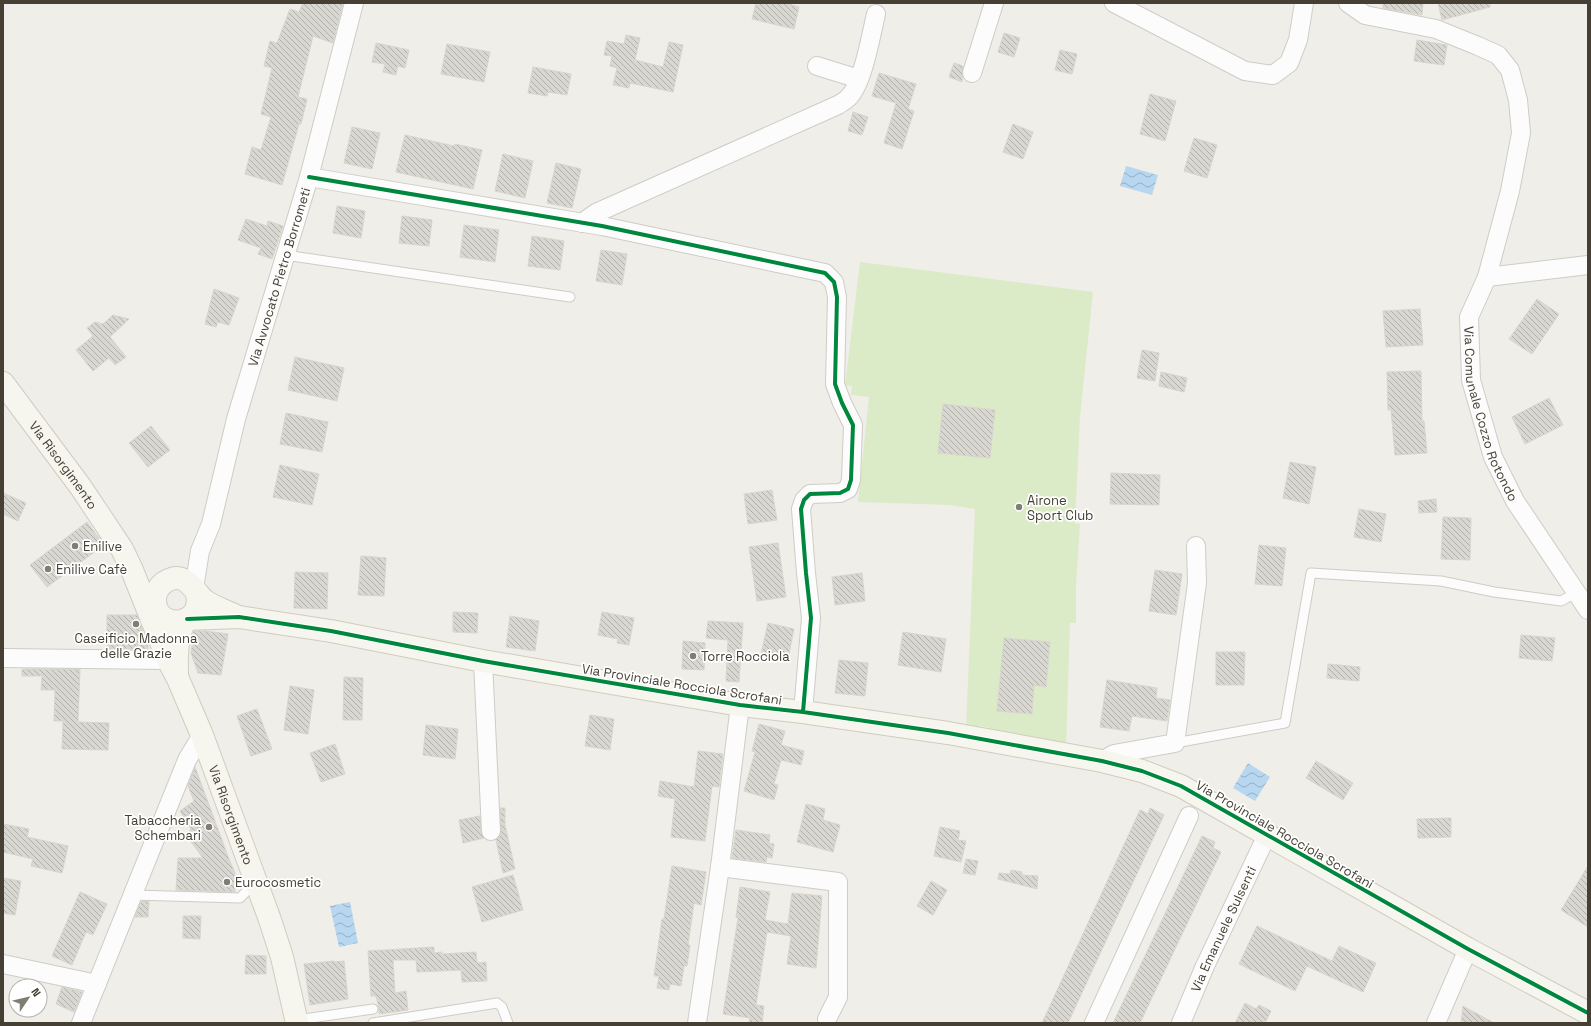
<svg xmlns="http://www.w3.org/2000/svg" width="1591" height="1026" font-family="'Space Grotesk',sans-serif">
<style>
.pitch{fill:#dbebc7}
.water{fill:url(#water-waves)}
.building{fill:url(#building-back-hatch);stroke:#d8d5ce}
.lines{fill:none;stroke-linecap:round;stroke-linejoin:round}
.lane-casing{stroke:#ceccc6;stroke-width:11}
.street-casing{stroke:#ceccc6;stroke-width:20}
.secondary-casing{stroke:#d0ccbf;stroke-width:24}
.lane{stroke:#fdfcfc;stroke-width:9}
.street{stroke:#fdfcfc;stroke-width:18}
.secondary{stroke:#f6f5ee;stroke-width:22}
.cycleway-casing{stroke:#fff;stroke-width:6}
.cycleway{stroke:#00873e;stroke-width:4}
.poi-dot{fill:#827d73;stroke:#fff;stroke-width:1.5}
.labels{text-anchor:middle;stroke-width:3.5;stroke-linejoin:round;paint-order:stroke}
.street-label{font-size:13px;fill:#464034;stroke:#fff}
.poi-label{font-size:13px;fill:#464034;stroke:#fff;text-anchor:start}
</style>
<defs>
<pattern id="water-waves" width="16" height="10" patternUnits="userSpaceOnUse"><rect width="16" height="10" fill="#b7d6f0"/><path d="M0 5q4-4 8 0t8 0" fill="none" stroke="#97afc3"/></pattern>
<pattern id="building-back-hatch" width="6" height="6" patternUnits="userSpaceOnUse"><rect width="6" height="6" fill="#d9d7d1"/><path d="M-1 5l2 2M0 0l6 6M5-1l2 2" fill="none" stroke="#b2b0aa"/></pattern>
</defs>
<rect width="100%" height="100%" fill="#f0eee8"/>
<!-- pitch -->
<path class="pitch" d="M 860,262 L 1093,292 L 1080,417 L 1075,523 L 1080,524 L 1076,586 L 1076,623 L 1070,623 L 1066,750 L 993,736 L 990,728 L 980,726 L 973,731 L 966,730 L 975,509 L 949,505 L 858,502 L 869,397 L 851,395 L 852,386 L 845,385 Z"/>
<!-- water -->
<path class="water" d="M 1126,166 L 1158,175 L 1152,195 L 1120,186 Z
M 1248,763 L 1270,777 L 1255,801 L 1233,788 Z
M 350,902 L 358,943 L 339,947 L 330,906 Z"/>
<!-- building -->
<path class="building" d="M 303,3 L 343,3 L 333,43 L 313,36 L 298,97 L 307,99 L 301,124 L 299,124 L 282,185 L 245,174 L 252,147 L 261,150 L 271,117 L 261,114 L 272,68 L 264,66 L 270,41 L 277,43 L 290,9 L 299,12 Z
M 756,3 L 784,3 L 799,7 L 794,29 L 752,19 Z
M 1383,3 L 1423,3 L 1422,15 L 1383,8 Z
M 1438,3 L 1490,3 L 1490,7 L 1442,20 Z
M 1004,33 L 1020,38 L 1014,57 L 998,52 Z
M 626,35 L 640,38 L 635,60 L 663,67 L 669,42 L 683,45 L 673,92 L 630,83 L 629,88 L 613,85 L 617,68 L 610,66 L 612,56 L 604,55 L 607,41 L 624,44 Z
M 1417,40 L 1447,45 L 1444,65 L 1414,61 Z
M 376,43 L 409,50 L 405,68 L 398,66 L 396,75 L 383,72 L 385,64 L 372,62 Z
M 447,44 L 490,52 L 484,82 L 441,74 Z
M 1060,50 L 1077,54 L 1072,74 L 1055,70 Z
M 954,63 L 963,66 L 962,82 L 949,77 Z
M 533,67 L 571,74 L 567,95 L 548,92 L 547,96 L 528,93 Z
M 879,73 L 916,84 L 908,109 L 914,111 L 902,149 L 884,143 L 896,103 L 872,96 Z
M 1150,94 L 1176,101 L 1165,141 L 1140,134 Z
M 853,112 L 868,117 L 862,135 L 848,131 Z
M 1013,124 L 1033,132 L 1023,159 L 1003,152 Z
M 352,127 L 380,133 L 372,169 L 344,163 Z
M 405,135 L 454,146 L 455,144 L 482,150 L 473,189 L 396,172 Z
M 1194,138 L 1217,145 L 1207,178 L 1184,171 Z
M 503,154 L 533,161 L 525,198 L 495,191 Z
M 556,163 L 581,169 L 572,208 L 547,203 Z
M 337,206 L 365,211 L 361,238 L 333,233 Z
M 402,216 L 432,220 L 429,246 L 399,243 Z
M 246,219 L 267,226 L 268,221 L 283,226 L 272,259 L 258,254 L 261,248 L 238,240 Z
M 464,225 L 499,230 L 495,262 L 460,257 Z
M 532,236 L 564,241 L 560,270 L 528,266 Z
M 601,250 L 627,254 L 622,285 L 596,281 Z
M 214,289 L 239,298 L 229,325 L 218,322 L 216,327 L 205,324 Z
M 1537,299 L 1559,314 L 1532,354 L 1509,339 Z
M 1420,309 L 1423,345 L 1386,347 L 1383,311 Z
M 113,315 L 129,319 L 110,337 L 126,357 L 115,365 L 109,358 L 93,371 L 76,350 L 93,336 L 87,328 L 95,322 L 103,324 Z
M 1142,350 L 1159,353 L 1155,381 L 1137,378 Z
M 295,357 L 344,368 L 337,401 L 288,390 Z
M 1421,371 L 1422,421 L 1424,421 L 1427,453 L 1395,455 L 1391,410 L 1388,410 L 1387,372 Z
M 1161,372 L 1187,378 L 1184,392 L 1159,386 Z
M 1549,398 L 1563,425 L 1525,444 L 1512,417 Z
M 943,404 L 995,410 L 990,458 L 938,453 Z
M 286,413 L 328,422 L 322,452 L 280,444 Z
M 151,426 L 170,450 L 148,467 L 129,443 Z
M 1290,462 L 1316,467 L 1309,504 L 1283,498 Z
M 280,465 L 319,474 L 312,505 L 273,497 Z
M 1111,473 L 1160,475 L 1159,505 L 1110,504 Z
M 772,490 L 777,520 L 748,524 L 744,494 Z
M 3,493 L 26,503 L 18,521 L 3,514 Z
M 1436,499 L 1437,512 L 1419,513 L 1418,501 Z
M 1359,509 L 1386,514 L 1381,542 L 1354,537 Z
M 1443,517 L 1471,518 L 1470,560 L 1441,559 Z
M 87,522 L 104,545 L 47,587 L 30,565 Z
M 778,543 L 786,597 L 757,601 L 749,547 Z
M 1259,545 L 1286,548 L 1282,586 L 1255,584 Z
M 361,556 L 386,558 L 384,596 L 358,595 Z
M 1155,570 L 1182,574 L 1176,615 L 1149,611 Z
M 295,572 L 328,573 L 327,609 L 294,608 Z
M 862,573 L 865,601 L 835,605 L 832,577 Z
M 453,612 L 478,613 L 477,633 L 453,632 Z
M 602,612 L 634,618 L 629,645 L 617,643 L 618,639 L 598,635 Z
M 107,615 L 137,615 L 148,645 L 148,649 L 107,649 Z
M 510,616 L 539,621 L 535,651 L 506,647 Z
M 708,621 L 743,623 L 739,682 L 726,681 L 728,640 L 706,638 Z
M 768,623 L 794,629 L 788,659 L 761,654 Z
M 194,631 L 206,631 L 228,634 L 221,675 L 198,673 L 191,653 Z
M 903,632 L 946,639 L 941,672 L 898,665 Z
M 1521,635 L 1555,638 L 1552,661 L 1519,658 Z
M 1004,638 L 1050,642 L 1046,687 L 1034,685 L 1032,714 L 997,711 Z
M 683,641 L 705,643 L 704,670 L 682,669 Z
M 1216,652 L 1245,652 L 1244,685 L 1216,685 Z
M 839,660 L 868,663 L 865,696 L 835,693 Z
M 1328,664 L 1360,667 L 1359,681 L 1327,678 Z
M 22,669 L 80,669 L 78,722 L 109,723 L 108,750 L 62,749 L 63,721 L 54,721 L 55,690 L 41,690 L 42,676 L 22,676 Z
M 344,677 L 363,678 L 362,720 L 343,720 Z
M 1107,680 L 1157,688 L 1156,698 L 1170,700 L 1167,721 L 1132,716 L 1129,731 L 1100,727 Z
M 290,686 L 314,690 L 308,734 L 284,730 Z
M 257,709 L 272,749 L 251,756 L 237,716 Z
M 590,715 L 614,719 L 610,750 L 585,746 Z
M 759,724 L 785,731 L 781,745 L 804,751 L 801,765 L 781,760 L 774,784 L 778,785 L 774,800 L 744,791 L 755,752 L 752,751 Z
M 426,725 L 458,729 L 455,759 L 423,755 Z
M 335,744 L 345,774 L 321,782 L 310,753 Z
M 698,751 L 723,754 L 719,787 L 712,786 L 705,841 L 671,837 L 675,799 L 658,796 L 660,781 L 694,787 Z
M 1316,761 L 1353,783 L 1343,800 L 1306,778 Z
M 195,767 L 229,859 L 235,873 L 235,892 L 176,890 L 178,858 L 203,858 L 186,835 L 191,829 L 180,811 L 194,801 L 188,786 Z
M 806,804 L 825,809 L 823,820 L 840,825 L 833,852 L 797,842 Z
M 500,808 L 505,808 L 505,825 L 515,869 L 503,873 L 496,840 L 500,836 L 501,831 Z
M 1150,808 L 1164,815 L 1068,1023 L 1042,1023 L 1140,810 L 1148,814 Z
M 480,816 L 481,832 L 484,838 L 463,843 L 459,820 Z
M 1451,818 L 1451,837 L 1418,838 L 1417,819 Z
M 3,824 L 29,829 L 27,837 L 68,846 L 62,873 L 31,866 L 33,859 L 3,852 Z
M 940,827 L 960,831 L 958,840 L 966,841 L 961,862 L 934,856 Z
M 736,830 L 770,835 L 769,843 L 774,844 L 772,858 L 767,857 L 766,862 L 732,858 Z
M 1202,836 L 1215,842 L 1213,848 L 1221,852 L 1140,1023 L 1113,1023 Z
M 966,859 L 978,861 L 975,875 L 963,873 Z
M 672,866 L 706,872 L 701,905 L 694,903 L 688,945 L 690,945 L 687,966 L 684,966 L 681,986 L 670,984 L 669,990 L 657,988 L 659,976 L 654,976 L 662,919 L 664,919 Z
M 1588,866 L 1588,927 L 1561,910 Z
M 1011,870 L 1022,872 L 1022,875 L 1038,876 L 1037,889 L 998,879 L 999,873 L 1010,874 Z
M 513,875 L 523,910 L 482,922 L 472,887 Z
M 3,878 L 21,881 L 15,915 L 3,913 Z
M 931,881 L 947,890 L 933,915 L 917,906 Z
M 740,887 L 770,892 L 765,920 L 788,924 L 792,893 L 822,896 L 816,968 L 787,964 L 791,936 L 767,932 L 756,1005 L 764,1006 L 762,1023 L 749,1023 L 750,1018 L 723,1014 L 738,918 L 736,917 Z
M 80,892 L 107,904 L 93,935 L 86,932 L 72,965 L 52,956 Z
M 141,901 L 149,901 L 148,917 L 135,917 Z
M 183,916 L 201,916 L 200,939 L 183,938 Z
M 1257,926 L 1332,961 L 1339,946 L 1376,963 L 1363,992 L 1307,966 L 1295,991 L 1239,964 Z
M 434,947 L 434,953 L 442,952 L 442,954 L 476,952 L 477,963 L 486,962 L 487,981 L 462,982 L 461,970 L 417,972 L 416,960 L 393,960 L 395,993 L 406,991 L 408,1010 L 379,1014 L 379,1008 L 376,996 L 371,996 L 368,951 Z
M 246,955 L 266,956 L 266,974 L 245,974 Z
M 334,961 L 334,962 L 344,961 L 348,999 L 310,1005 L 304,964 Z
M 62,987 L 82,992 L 74,1012 L 56,1004 Z
M 1245,1003 L 1256,1009 L 1259,1005 L 1271,1011 L 1265,1023 L 1235,1023 Z
M 1463,1006 L 1494,1023 L 1461,1023 Z"/>
<g class="lines">
<!-- lane casing -->
<g class="lane-casing">
<path id="lane" d="M 285,255 L 570,297
M 1175,743 L 1285,723 L 1311,573 L 1441,581 L 1494,592 L 1561,601 L 1576,593
M 133,895 L 240,898 L 256,881
M 297,1020 L 373,1009
M 373,1023 L 497,1003 L 502,1007 L 508,1023"/>
</g>
<!-- street casing -->
<g class="street-casing">
<g id="street">
<path d="M 1114,3 L 1245,71 L 1273,75 L 1289,63 L 1298,40 L 1304,3"/>
<path id="s1" d="M 1348,3 L 1365,15 L 1436,29 L 1478,46 L 1498,55 L 1510,70 L 1518,100 L 1521,133 L 1510,191 L 1487,277 L 1469,317 L 1471,380 L 1493,457 L 1515,501 L 1588,610"/>
<path d="M 817,66 L 859,79"/>
<path d="M 972,73 L 994,3"/>
<path d="M 309,177 L 602,226 L 825,273 L 834,282 L 837,297 L 835,384 L 842,403 L 853,425 L 851,480 L 848,489 L 840,493 L 810,494 L 804,500 L 801,509 L 806,573 L 811,618 L 803,712"/>
<path d="M 582,223 L 596,213 L 838,105 C 841,103 845,101 848,98 C 863,84 871,35 876,14"/>
<path d="M 1487,277 L 1588,265"/>
<path id="s2" d="M 194,588 L 200,551 L 211,524 L 236,419 L 309,177 L 354,3"/>
<path d="M 3,658 L 168,660"/>
<path d="M 483,661 L 491,831"/>
<path d="M 1102,761 L 1114,754 L 1175,743 L 1197,583 L 1196,546"/>
<path d="M 720,867 L 838,882 L 838,997 L 827,1019"/>
<path d="M 3,964 L 97,984"/>
<path d="M 81,1023 L 187,760 L 202,735"/>
<path d="M 697,1023 L 720,867 L 740,705"/>
<path d="M 1094,1023 L 1189,816"/>
<path id="s3" d="M 1181,1023 L 1205,966 L 1267,835"/>
<path d="M 1436,1023 L 1468,949"/>
</g>
</g>
<!-- secondary casing -->
<g class="secondary-casing">
<g id="secondary">
<path id="s4" d="M 3,383 L 80,486 L 122,549 L 132,570 L 168,660 L 178,679 L 202,735 L 270,920 L 282,957 L 297,1023"/>
<path d="M 196,591 C 208,626 156,633 155,600 C 155,593 159,586 165,582 C 186,569 193,591 205,601 C 214,607 226,611 236,616"/>
<path d="M 187,619 L 239,617 L 331,631 L 483,661 L 740,705 L 803,712 L 948,733 L 1102,761 L 1142,771 L 1181,786 L 1468,949 L 1588,1013"/>
<path d="M 177,672 C 176,654 177,638 184,621"/>
</g>
</g>
<!-- lane -->
<use href="#lane" class="lane"/>
<!-- street -->
<use href="#street" class="street"/>
<!-- secondary -->
<use href="#secondary" class="secondary"/>
<!-- cycleway casing -->
<g class="cycleway-casing">
<path id="cycleway" d="M 309,177 L 602,226 L 825,273 L 834,282 L 837,297 L 835,384 L 842,403 L 853,425 L 851,480 L 848,489 L 840,493 L 810,494 L 804,500 L 801,509 L 806,573 L 811,618 L 803,712
M 187,619 L 239,617 L 331,631 L 483,661 L 740,705 L 803,712 L 948,733 L 1102,761 L 1142,771 L 1181,786 L 1468,949 L 1588,1013"/>
</g>
<!-- cycleway -->
<use href="#cycleway" class="cycleway"/>
</g>
<!-- markers -->
<g class="poi-dot">
<circle cx="1019" cy="507" r="4"/>
<circle cx="75" cy="546" r="4"/>
<circle cx="48" cy="569" r="4"/>
<circle cx="136" cy="624" r="4"/>
<circle cx="693" cy="656" r="4"/>
<circle cx="209" cy="827" r="4"/>
<circle cx="227" cy="882" r="4"/>
</g>
<g class="labels">
<!-- street labels -->
<g class="street-label">
<text dy="5" stroke="none"><textPath href="#s2" startOffset="323">Via Avvocato Pietro Borrometi</textPath></text>
<text dy="5" stroke="none"><textPath href="#s1" startOffset="536">Via Comunale Cozzo Rotondo</textPath></text>
<text dy="5" stroke="none"><textPath href="#s4" startOffset="102">Via Risorgimento</textPath></text>
<text transform="translate(682 684) rotate(9)" y="5">Via Provinciale Rocciola Scrofani</text>
<text dy="5" stroke="none"><textPath href="#s4" startOffset="492">Via Risorgimento</textPath></text>
<text transform="translate(1285 834) rotate(30)" y="5">Via Provinciale Rocciola Scrofani</text>
<text dy="5" stroke="none"><textPath href="#s3" startOffset="103">Via Emanuele Sulsenti</textPath></text>
</g>
<!-- poi labels -->
<g class="poi-label">
<text x="1027" y="505">Airone<tspan x="1027" dy="15">Sport Club</tspan></text>
<text x="83" y="551">Enilive</text>
<text x="56" y="574">Enilive Cafè</text>
<text x="136" y="643" text-anchor="middle">Caseificio Madonna<tspan x="136" dy="15">delle Grazie</tspan></text>
<text x="701" y="661">Torre Rocciola</text>
<text x="201" y="825" text-anchor="end">Tabaccheria<tspan x="201" dy="15">Schembari</tspan></text>
<text x="235" y="887">Eurocosmetic</text>
</g>
</g>
<!-- border -->
<rect width="1591" height="1026" fill="none" stroke="#464034" stroke-width="8"/>
<!-- north arrow -->
<g transform="translate(28 998) rotate(55)"><circle r="19" fill="#ffffff" stroke="#b5b3ae"/>
<path d="M0-3L7 15L0 10L-7 15Z" fill="#827d73"/>
<text y="-6" font-size="11" font-weight="bold" text-anchor="middle" fill="#464034">N</text>
</g>
</svg>
